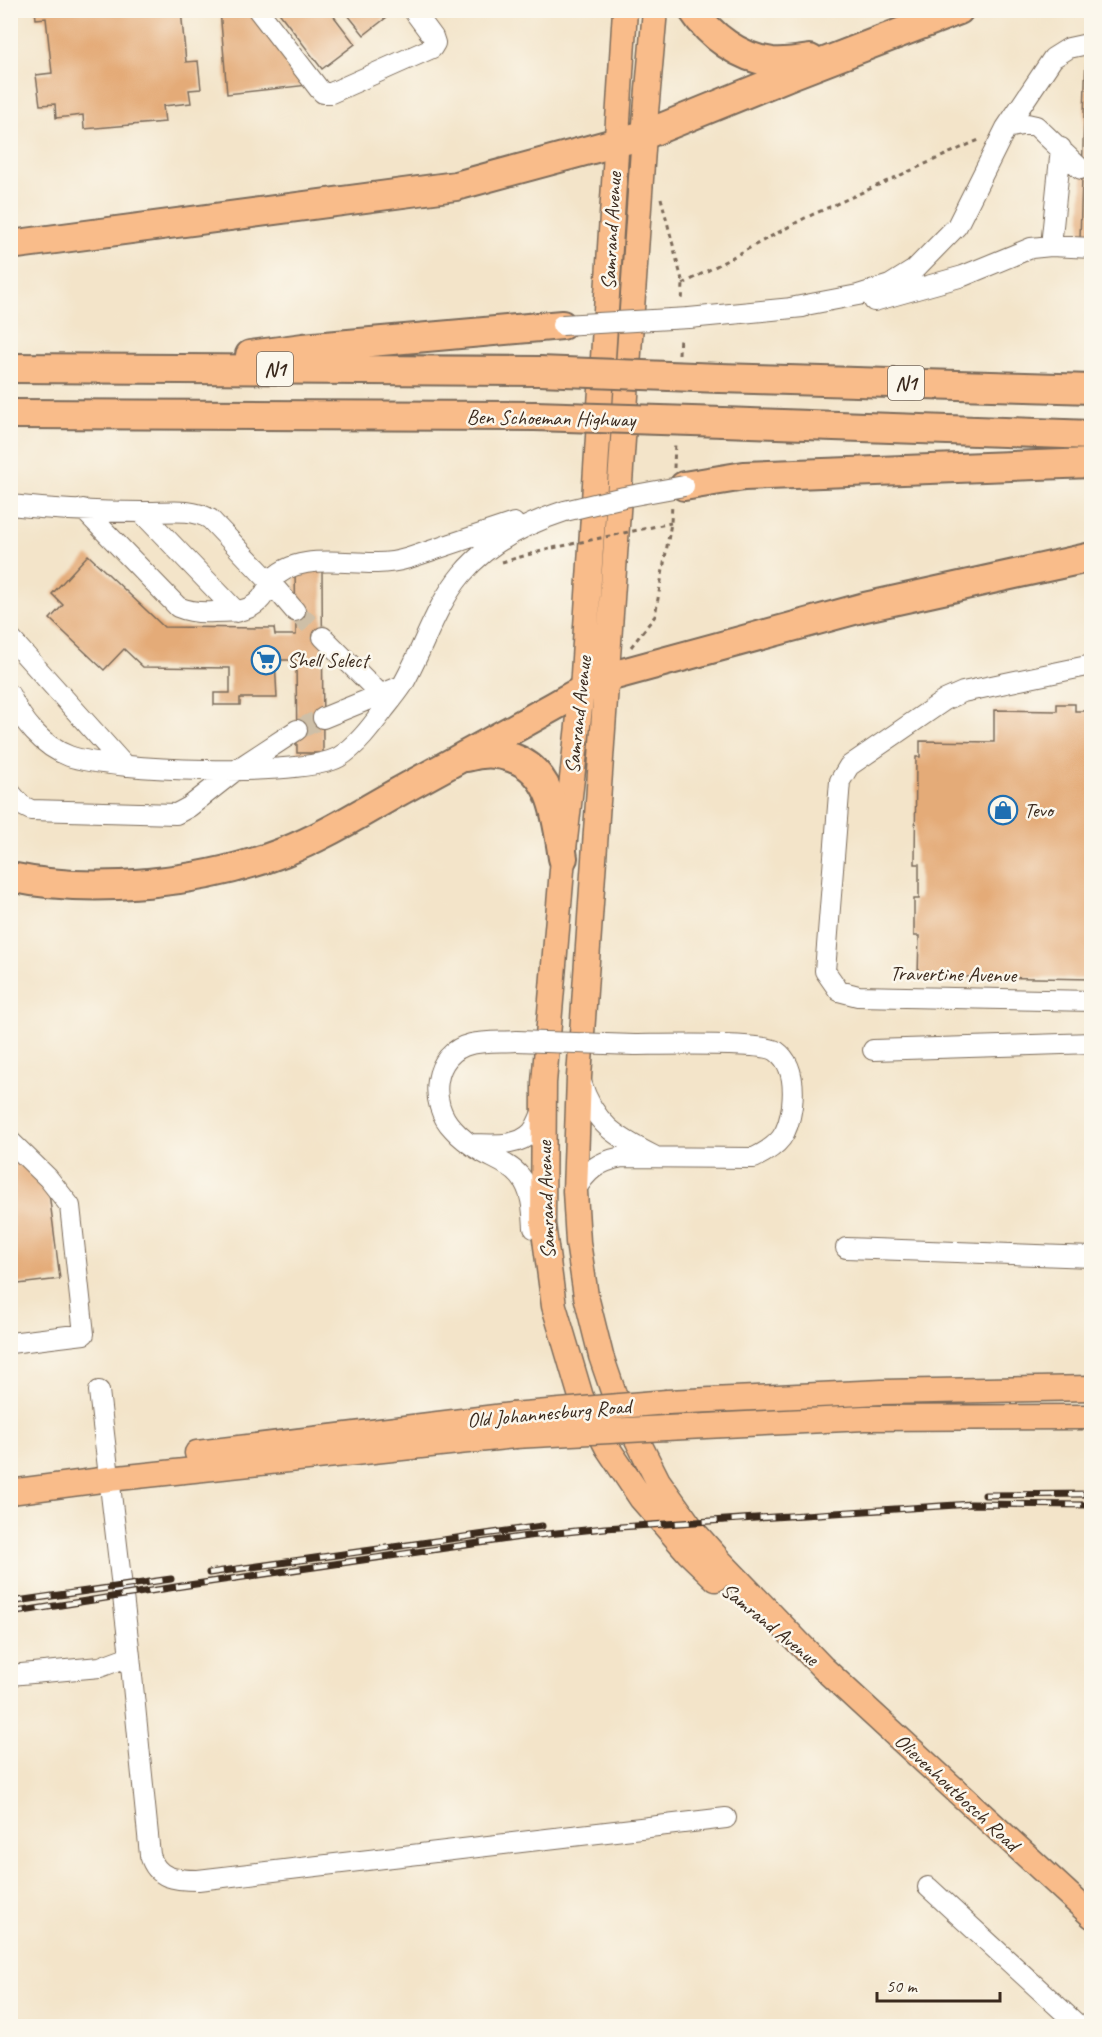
<svg xmlns="http://www.w3.org/2000/svg" width="1102" height="2037" font-family="Caveat,sans-serif">
<style>
.building{fill:#e4ab78}
.lines{fill:none;stroke-linecap:round;stroke-linejoin:round}
.minor-tunnel{stroke:#cebfa7;stroke-width:20;stroke-dasharray:20 10;stroke-linecap:butt}
.minor-casing{stroke:#7b6b5a;stroke-width:22}
.major-casing{stroke:#7b6b5a;stroke-width:27}
.highway-casing{stroke:#7b6b5a;stroke-width:32}
.path{stroke:#7b6b5a;stroke-width:3;stroke-dasharray:4.5 4.5;stroke-linecap:butt}
.minor{stroke:#fff;stroke-width:20}
.major{stroke:#f9bc8a;stroke-width:24}
.highway{stroke:#f9bc8a;stroke-width:28}
.rail-casing{stroke:#3b2a1e;stroke-width:7}
.rail{stroke:#fbf7ec;stroke-width:4.5;stroke-dasharray:14;stroke-linecap:butt}
.minor-bridge-casing{stroke:#7b6b5a;stroke-width:22;stroke-linecap:butt}
.major-bridge-casing{stroke:#7b6b5a;stroke-width:27;stroke-linecap:butt}
.highway-bridge-casing{stroke:#7b6b5a;stroke-width:32;stroke-linecap:butt}
.path-bridge{stroke:#7b6b5a;stroke-width:3;stroke-dasharray:4.5 4.5;stroke-linecap:butt}
.minor-bridge{stroke:#fff;stroke-width:20}
.major-bridge{stroke:#f9bc8a;stroke-width:24}
.highway-bridge{stroke:#f9bc8a;stroke-width:28}
.labels{text-anchor:middle;stroke-width:5;stroke-linejoin:round;paint-order:stroke}
.shield{fill:#fbf7ec;stroke:#75685c;stroke-width:1.5}
.shield-label{font-size:20px;font-weight:bold;fill:#3b2a1e}
.street-label{font-size:21px;fill:#3b2a1e;stroke:#fbf7ec}
.poi-label{font-size:21px;fill:#3b2a1e;stroke:#fbf7ec;text-anchor:start}
</style>
<rect width="100%" height="100%" fill="#fbf7ec"/>
<filter id="ink" filterUnits="userSpaceOnUse"><feTurbulence type="fractalNoise" baseFrequency=".0167" numOctaves="2"/><feDisplacementMap in="SourceGraphic" scale="12" xChannelSelector="R" yChannelSelector="G"/><feConvolveMatrix kernelMatrix="1 2 1 2 8 2 1 2 1" color-interpolation-filters="sRGB"/></filter>
<filter id="wash" filterUnits="userSpaceOnUse"><feTurbulence type="fractalNoise" baseFrequency=".008" numOctaves="4" result="noise"/><feDisplacementMap in="SourceGraphic" scale="24" xChannelSelector="R" yChannelSelector="G"/><feGaussianBlur stdDeviation="1.35" result="paint"/><feColorMatrix in="noise" values="0 0 0 0 0 0 0 0 0 0 0 0 0 0 0 0 0 1.4 0 .05"/><feComposite in="paint" operator="in"/></filter>
<g filter="url(#wash)">
<rect width="100%" height="100%" fill="#f3e4c9"/>
<g id="blocks">
<!-- building -->
<path class="building" d="M 35,10 L 181,10 L 186,62 L 198,61 L 201,89 L 189,90 L 191,103 L 163,106 L 165,122 L 84,129 L 83,115 L 56,118 L 55,104 L 40,105 L 36,75 L 52,73 L 46,18 L 36,19 Z
M 220,10 L 251,10 L 309,85 L 227,94 Z
M 277,10 L 329,10 L 355,44 L 322,69 Z
M 344,10 L 396,10 L 364,35 Z
M 1086,54 L 1092,54 L 1092,240 L 1080,240 Z
M 88,555 L 164,627 L 274,628 L 275,635 L 296,635 L 295,569 L 322,568 L 323,753 L 297,753 L 296,660 L 275,660 L 277,698 L 240,698 L 240,705 L 214,705 L 214,693 L 230,693 L 230,668 L 143,667 L 124,649 L 104,670 L 50,619 L 63,605 L 52,594 Z
M 1057,704 L 1075,704 L 1075,711 L 1092,711 L 1092,979 L 918,976 L 919,936 L 914,936 L 914,899 L 919,899 L 919,864 L 915,864 L 916,757 L 920,757 L 920,741 L 994,742 L 994,710 L 1057,711 Z
M 10,1146 L 48,1185 L 60,1279 L 10,1285 Z"/>
</g>
</g>
<g filter="url(#ink)">
<use href="#blocks" fill-opacity="0" stroke="#7b6b5a" stroke-width="1.5"/>
<g class="lines">
<!-- minor-tunnel -->
<path class="minor-tunnel" d="M 295,611 L 323,637
M 297,730 L 323,718"/>
<!-- minor casing -->
<g class="minor-casing">
<path id="minor" d="M 258,10 L 319,89 L 323,93 L 331,93 L 432,48 L 435,43 L 433,37 L 413,10
M 1006,128 L 1027,124 L 1036,126 L 1081,169
M 1051,246 L 1061,148
M 874,301 L 963,276 L 1031,248 L 1051,246 L 1092,248
M 790,308 L 858,295 L 890,285 L 914,270 L 957,226 L 1006,128 L 1053,58 L 1069,48 L 1092,43
M 689,318 L 803,307
M 10,505 C 54,510 98,512 142,512 C 164,513 190,507 210,519 L 270,582 C 294,552 343,564 377,563 C 388,563 399,561 409,558 L 514,523
M 83,509 L 178,607 C 190,612 201,613 214,612 C 242,612 260,611 270,582 L 295,611
M 141,512 L 237,612
M 323,637 L 382,696
M 10,638 L 125,766
M 1092,665 L 963,692 L 945,700 L 849,766 L 840,781 L 825,971 L 839,991 L 858,996 L 1092,1001
M 10,695 C 22,721 42,746 69,756 C 110,771 302,778 339,757 C 356,747 371,727 383,711 C 389,703 396,695 402,686 C 423,650 435,606 462,574 C 488,543 528,523 565,511
M 323,718 L 399,687
M 10,792 L 21,805 L 31,810 L 176,814 L 189,807 L 236,770 L 297,730
M 516,1041 C 502,1042 485,1041 471,1044 C 432,1053 428,1104 453,1129 C 460,1137 472,1146 482,1152 C 494,1159 510,1164 520,1176 C 532,1190 533,1210 534,1228
M 873,1050 L 1092,1043
M 581,1082 C 594,1124 616,1137 654,1156
M 10,1141 L 48,1178 L 70,1206 L 84,1334 L 10,1343
M 471,1144 C 491,1144 517,1148 532,1132 C 537,1126 540,1117 543,1110
M 575,1191 C 587,1170 598,1162 622,1157 L 754,1158 C 780,1145 788,1135 792,1106 C 794,1088 793,1063 776,1051 C 762,1042 658,1045 635,1045
M 846,1248 L 1092,1257
M 130,1656 L 150,1855 C 157,1879 175,1880 198,1880 L 726,1818
M 10,1675 L 100,1667 L 130,1656 L 99,1391
M 928,1887 L 1079,2026"/>
</g>
<!-- major casing -->
<g class="major-casing">
<path id="major" d="M 625,10 L 582,690 L 563,858 L 544,1083 L 543,1224 L 554,1306 L 581,1397 L 607,1447 L 641,1498 L 689,1553 L 716,1579
M 655,10 L 644,135 L 579,1077 L 575,1191 L 578,1242 L 586,1296 L 601,1356 L 614,1394 L 658,1481 L 695,1533 L 719,1560 L 823,1668 L 1092,1916
M 667,1402 L 882,1392 L 1092,1388
M 666,1428 L 865,1418 L 1092,1417
M 197,1453 L 512,1415
M 10,1492 L 109,1479 L 515,1436"/>
</g>
<!-- highway casing -->
<g class="highway-casing">
<path id="highway" d="M 693,10 C 710,36 740,58 772,62 C 784,63 797,61 810,59
M 10,245 L 456,186 L 644,135 L 791,75 L 959,10
M 250,355 L 303,348 L 562,325
M 10,368 L 539,371
M 720,378 L 1092,389
M 10,414 L 535,416
M 723,422 L 1092,435
M 684,486 L 744,476 L 1092,463
M 467,757 C 483,752 497,752 513,758 C 554,772 557,822 563,858
M 10,877 C 94,895 204,883 284,852 C 325,836 362,812 400,791 C 447,765 494,740 540,714 C 563,702 584,688 608,677 L 865,607 L 1092,557"/>
</g>
<!-- path -->
<path class="path" d="M 661,198 L 683,284 L 682,303
M 683,284 L 805,218 L 981,139
M 679,354 L 680,336
M 674,468 L 675,441
M 502,562 L 553,548
M 631,647 L 655,616 L 671,523 L 672,504"/>
<!-- minor -->
<use href="#minor" class="minor"/>
<!-- major -->
<use href="#major" class="major"/>
<!-- highway -->
<use href="#highway" class="highway"/>
<!-- rail casing -->
<g class="rail-casing">
<path id="rail" d="M 985,1495 L 1092,1494
M 209,1573 L 542,1526
M 10,1602 L 171,1579
M 10,1613 L 182,1586 L 528,1536 L 605,1528 L 971,1504 L 1092,1505"/>
</g>
<!-- rail -->
<use href="#rail" class="rail"/>
<!-- minor-bridge casing -->
<g class="minor-bridge-casing">
<path id="minor-bridge" d="M 562,325 L 689,318
M 565,511 L 624,497 L 684,486
M 516,1041 L 635,1045"/>
</g>
<!-- major-bridge casing -->
<g class="major-bridge-casing">
<path id="major-bridge" d="M 512,1415 L 667,1402
M 515,1436 L 666,1428"/>
</g>
<!-- highway-bridge casing -->
<g class="highway-bridge-casing">
<path id="highway-bridge" d="M 539,371 L 720,378
M 535,416 L 723,422"/>
</g>
<!-- path-bridge -->
<path class="path-bridge" d="M 553,548 L 671,523"/>
<!-- minor-bridge -->
<use href="#minor-bridge" class="minor-bridge"/>
<!-- major-bridge -->
<use href="#major-bridge" class="major-bridge"/>
<!-- highway-bridge -->
<use href="#highway-bridge" class="highway-bridge"/>
</g>
</g>
<!-- icons -->
<defs>
<g id="supermarket-ring" transform="scale(1.5)"><circle r="9.5" fill="#fbf7ec" stroke="#1f6fb2" stroke-width="1.5"/><path d="M-6-5.5h2.5l.6 2H6L4.5 2H-2.5L-4.4-4H-6ZM-1.5 3.2a1.3 1.3 0 1 0 .1 0ZM3 3.2a1.3 1.3 0 1 0 .1 0Z" fill="#1f6fb2"/></g>
<g id="shop-ring" transform="scale(1.5)"><circle r="9.5" fill="#fbf7ec" stroke="#1f6fb2" stroke-width="1.5"/><path d="M-5-2.5h2.3a2.7 3.5 0 0 1 5.4 0H5L5.5 6h-11ZM-1.5-2.5h3a1.5 2.3 0 0 0-3 0Z" fill="#1f6fb2"/></g>
</defs>
<g fill-rule="evenodd">
<use href="#supermarket-ring" x="266" y="660"/>
<use href="#shop-ring" x="1003" y="810"/>
</g>
<g class="labels">
<!-- shield labels -->
<g class="shield">
<rect x="257" y="352" width="36" height="34" rx="4.5"/>
<rect x="888" y="366" width="36" height="34" rx="4.5"/>
</g>
<g class="shield-label">
<text x="275" y="376">N1</text>
<text x="906" y="390">N1</text>
</g>
<!-- street labels -->
<g class="street-label">
<text transform="translate(611 231) rotate(-87)" y="7">Samrand Avenue</text>
<text transform="translate(551 418) rotate(1)" y="7">Ben Schoeman Highway</text>
<text transform="translate(578 715) rotate(-84)" y="7">Samrand Avenue</text>
<text transform="translate(953 974) rotate(1)" y="7">Travertine Avenue</text>
<text transform="translate(546 1200) rotate(-92)" y="7">Samrand Avenue</text>
<text transform="translate(549 1413) rotate(-5)" y="7">Old Johannesburg Road</text>
<text transform="translate(770 1624) rotate(39)" y="7">Samrand Avenue</text>
<text transform="translate(957 1792) rotate(43)" y="7">Olievenhoutbosch Road</text>
</g>
<!-- poi labels -->
<g class="poi-label">
<text x="287" y="667">Shell Select</text>
<text x="1024" y="817">Tevo</text>
</g>
</g>
<!-- margin -->
<rect width="1102" height="2037" fill="none" stroke="#fbf7ec" stroke-width="36"/>
<!-- scale -->
<path d="M877 1992v9h123v-9" fill="none" stroke="#3b2a1e" stroke-width="3"/>
<text x="886" y="1992" font-size="18" fill="#3b2a1e" stroke="#fbf7ec" stroke-width="4.5" paint-order="stroke">50 m</text>
</svg>
